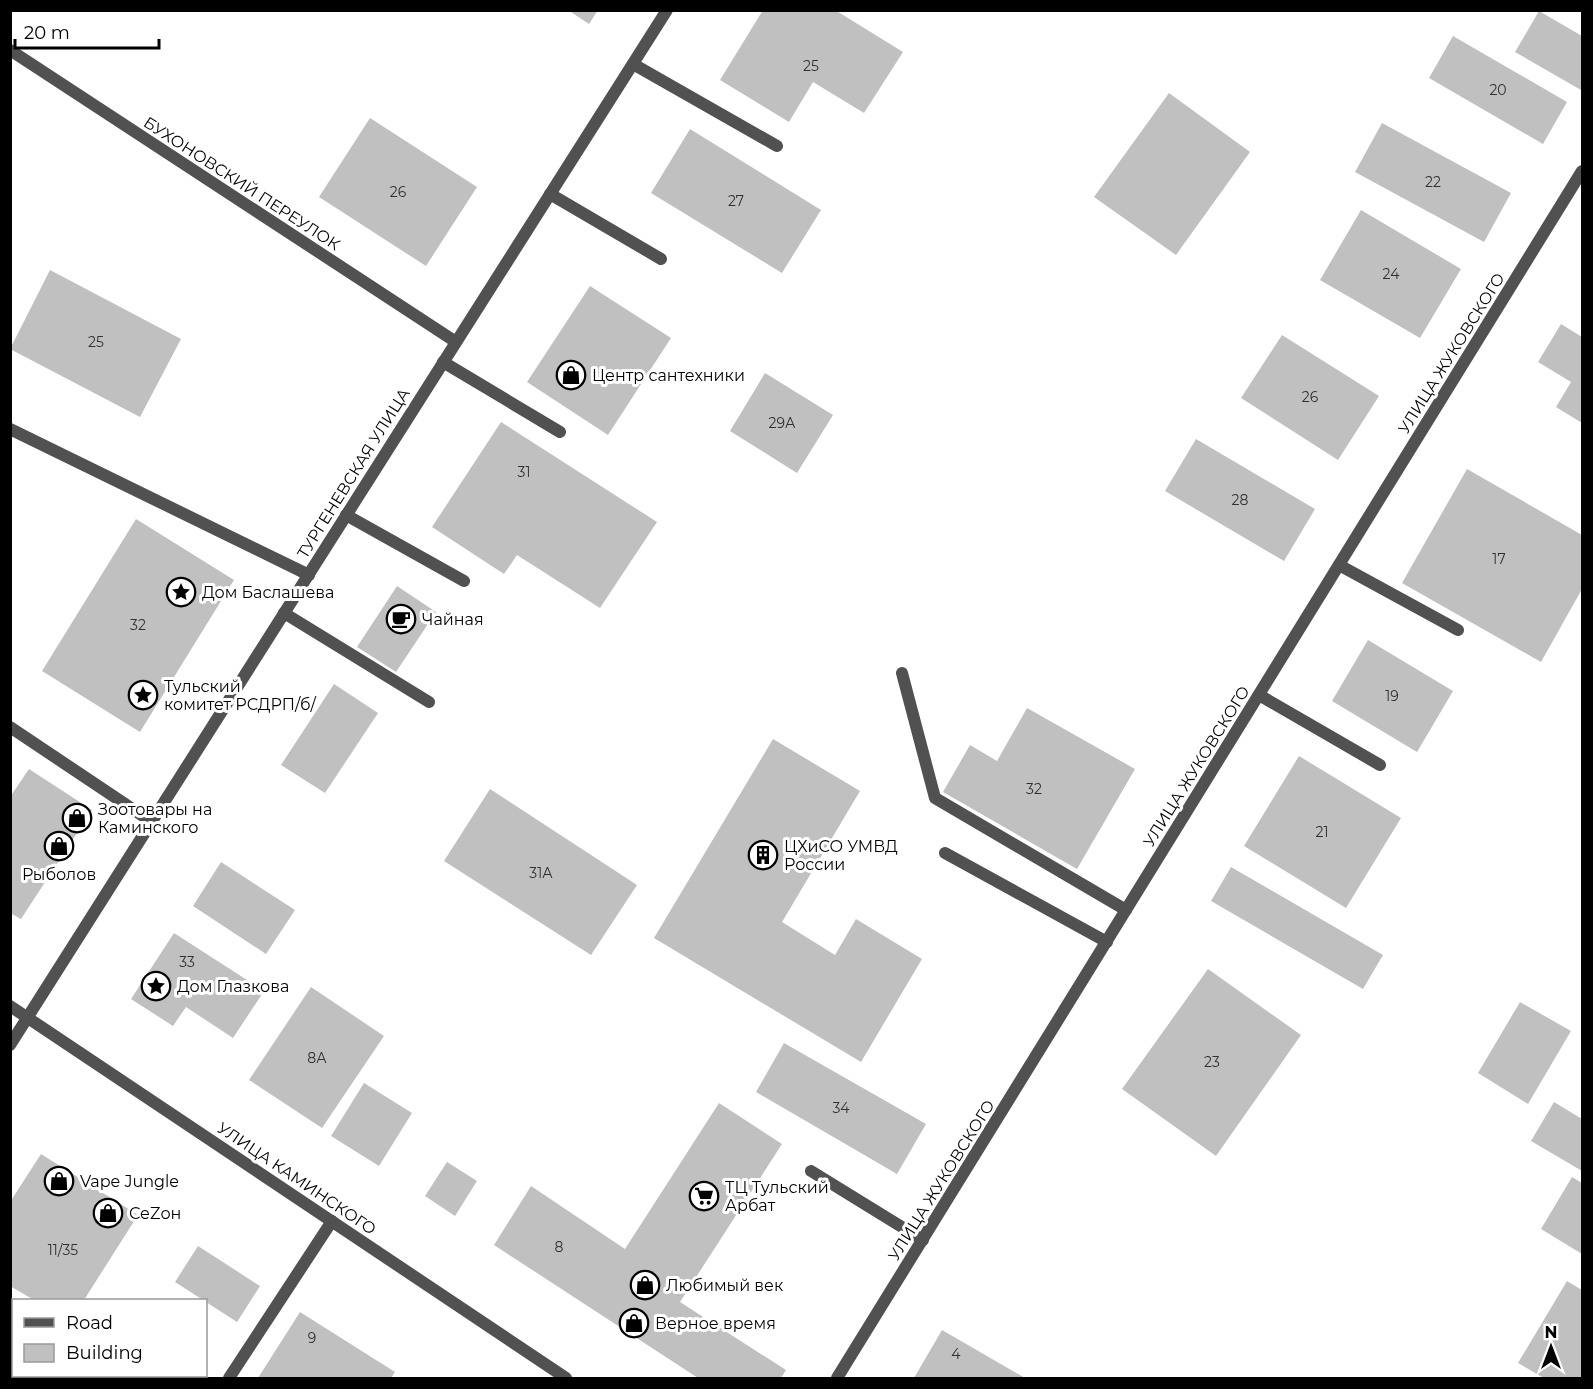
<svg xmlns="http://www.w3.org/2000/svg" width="1593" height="1389" font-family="Montserrat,sans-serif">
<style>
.building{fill:#c0c0c0}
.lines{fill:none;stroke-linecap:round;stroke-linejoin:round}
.service{stroke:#515151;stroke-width:12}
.minor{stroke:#515151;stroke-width:12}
.labels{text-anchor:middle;stroke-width:6;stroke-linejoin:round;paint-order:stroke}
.number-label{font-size:14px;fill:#303030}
.street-label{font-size:16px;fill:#000;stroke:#fff}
.poi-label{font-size:16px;fill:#000;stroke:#fff;text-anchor:start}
</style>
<rect width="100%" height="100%" fill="#fff"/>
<!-- building -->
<path class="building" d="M 568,10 L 598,10 L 589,24 Z
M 763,10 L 835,10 L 903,52 L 864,113 L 813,82 L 789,122 L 720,80 Z
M 1539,11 L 1582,36 L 1581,90 L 1515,52 Z
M 1453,36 L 1567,102 L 1543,144 L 1429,78 Z
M 1169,93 L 1250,152 L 1176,255 L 1094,197 Z
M 370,118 L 477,187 L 426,266 L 319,197 Z
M 1382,123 L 1511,193 L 1484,242 L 1355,172 Z
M 690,129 L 821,210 L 782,273 L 651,193 Z
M 1361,210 L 1461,269 L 1420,338 L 1320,280 Z
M 50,270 L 181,339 L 140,417 L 10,349 Z
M 590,286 L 671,338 L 608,435 L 527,382 Z
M 1561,324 L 1582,337 L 1582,423 L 1556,407 L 1571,382 L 1538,362 Z
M 1282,335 L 1379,396 L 1338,460 L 1241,398 Z
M 765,373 L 833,415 L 797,473 L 730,431 Z
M 501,422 L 657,522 L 600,608 L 517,555 L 504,574 L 432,527 Z
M 1196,439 L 1315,509 L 1284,561 L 1165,491 Z
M 1467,469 L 1582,535 L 1582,589 L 1541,662 L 1402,583 Z
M 136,519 L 234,580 L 140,732 L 42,671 Z
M 397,586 L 436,612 L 396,672 L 357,647 Z
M 1368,640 L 1453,691 L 1417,752 L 1332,701 Z
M 334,684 L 378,713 L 325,793 L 281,765 Z
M 1027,708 L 1135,769 L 1077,869 L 943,792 L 970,745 L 997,761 Z
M 773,739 L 860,791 L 782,922 L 835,955 L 856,919 L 922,959 L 861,1062 L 654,938 Z
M 1299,756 L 1401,818 L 1346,908 L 1244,846 Z
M 29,769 L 92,810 L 21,919 L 10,913 L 10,797 Z
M 490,789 L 637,885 L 591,955 L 444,861 Z
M 221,862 L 295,910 L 266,954 L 193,906 Z
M 1231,867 L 1383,955 L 1363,989 L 1211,901 Z
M 174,933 L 264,991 L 233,1038 L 186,1007 L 173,1026 L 131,999 Z
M 1208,969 L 1301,1035 L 1216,1156 L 1122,1089 Z
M 311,987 L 384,1036 L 322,1128 L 249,1080 Z
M 1520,1002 L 1571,1031 L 1528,1104 L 1478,1073 Z
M 784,1043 L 926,1124 L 897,1174 L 756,1092 Z
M 364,1083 L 412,1113 L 379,1166 L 331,1136 Z
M 1554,1102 L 1582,1119 L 1582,1171 L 1531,1141 Z
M 719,1103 L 782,1144 L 680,1302 L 786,1370 L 781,1378 L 698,1378 L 494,1245 L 531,1186 L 625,1249 Z
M 41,1154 L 138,1215 L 84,1300 L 34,1300 L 10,1286 L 10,1202 Z
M 447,1162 L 477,1181 L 455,1216 L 425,1196 Z
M 1572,1177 L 1582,1183 L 1582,1254 L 1541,1229 Z
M 198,1246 L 260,1286 L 237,1322 L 175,1282 Z
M 1567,1281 L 1582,1290 L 1582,1378 L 1544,1378 L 1518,1363 Z
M 300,1312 L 395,1372 L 391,1378 L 258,1378 Z
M 942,1330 L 1025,1378 L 914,1378 Z
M 71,1376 L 110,1376 L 108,1378 L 69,1378 Z"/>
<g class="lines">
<!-- service -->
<path class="service" d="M 633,64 L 777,146
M 550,194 L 661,259
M 443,362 L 560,432
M 10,429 L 309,575
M 346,515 L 464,581
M 1339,565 L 1458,630
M 284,613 L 429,702
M 902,673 L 935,798 L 1126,910
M 1259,695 L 1380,765
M 10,727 L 152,822
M 945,853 L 1107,942
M 811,1171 L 923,1240
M 58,1378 L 60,1376
M 229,1378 L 332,1221"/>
<!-- minor -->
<path class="minor" d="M 10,50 L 456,342
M 10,1006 L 566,1378
M 10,1045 L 667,10
M 837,1378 L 1582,171"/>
</g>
<!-- icons -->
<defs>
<g id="shop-ring" transform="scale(1.5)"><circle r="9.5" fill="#fff" stroke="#000" stroke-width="1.5"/><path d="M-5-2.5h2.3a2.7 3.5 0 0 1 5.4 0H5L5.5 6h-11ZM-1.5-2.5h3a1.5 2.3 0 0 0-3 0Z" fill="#000"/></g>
<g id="sight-ring" transform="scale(1.5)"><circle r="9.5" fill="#fff" stroke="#000" stroke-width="1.5"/><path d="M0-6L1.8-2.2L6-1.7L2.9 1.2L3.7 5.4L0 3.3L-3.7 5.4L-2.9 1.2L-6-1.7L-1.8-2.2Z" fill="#000"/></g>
<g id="cafe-ring" transform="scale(1.5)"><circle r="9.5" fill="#fff" stroke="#000" stroke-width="1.5"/><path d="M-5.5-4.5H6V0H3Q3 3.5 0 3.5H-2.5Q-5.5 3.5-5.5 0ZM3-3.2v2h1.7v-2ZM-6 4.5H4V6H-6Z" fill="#000"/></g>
<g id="building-ring" transform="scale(1.5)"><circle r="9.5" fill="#fff" stroke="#000" stroke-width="1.5"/><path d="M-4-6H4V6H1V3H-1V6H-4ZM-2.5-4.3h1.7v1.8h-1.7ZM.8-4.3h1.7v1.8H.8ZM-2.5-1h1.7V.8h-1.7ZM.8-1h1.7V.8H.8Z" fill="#000"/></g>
<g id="supermarket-ring" transform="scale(1.5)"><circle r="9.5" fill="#fff" stroke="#000" stroke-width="1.5"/><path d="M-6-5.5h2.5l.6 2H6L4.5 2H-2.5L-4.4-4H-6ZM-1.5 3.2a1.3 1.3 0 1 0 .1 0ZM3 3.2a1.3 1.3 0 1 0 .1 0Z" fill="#000"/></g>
</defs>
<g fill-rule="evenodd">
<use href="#shop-ring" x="571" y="375"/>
<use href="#sight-ring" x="181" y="592"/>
<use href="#cafe-ring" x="401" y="619"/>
<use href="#sight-ring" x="143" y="695"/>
<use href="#shop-ring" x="77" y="818"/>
<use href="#shop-ring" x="59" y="846"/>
<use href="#building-ring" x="763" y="855"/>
<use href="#sight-ring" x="156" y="986"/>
<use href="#shop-ring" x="59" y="1181"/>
<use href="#supermarket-ring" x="704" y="1196"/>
<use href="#shop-ring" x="108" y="1213"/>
<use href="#shop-ring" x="645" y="1285"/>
<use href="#shop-ring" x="634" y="1323"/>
</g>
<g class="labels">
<!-- number labels -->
<g class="number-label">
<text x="811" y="71">25</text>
<text x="1498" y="95">20</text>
<text x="1433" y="187">22</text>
<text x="398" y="197">26</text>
<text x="736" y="206">27</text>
<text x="1391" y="279">24</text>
<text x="96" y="347">25</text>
<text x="1310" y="402">26</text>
<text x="782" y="428">29А</text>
<text x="524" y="477">31</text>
<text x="1240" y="505">28</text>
<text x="1499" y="564">17</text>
<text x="138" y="630">32</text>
<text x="1392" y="701">19</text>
<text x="1034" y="794">32</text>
<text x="1322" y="837">21</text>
<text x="541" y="878">31А</text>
<text x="187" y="967">33</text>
<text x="317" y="1063">8А</text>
<text x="1212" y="1067">23</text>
<text x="841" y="1113">34</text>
<text x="559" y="1252">8</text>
<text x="63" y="1255">11/35</text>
<text x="312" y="1343">9</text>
<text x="956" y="1359">4</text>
</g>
<!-- street labels -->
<g class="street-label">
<text transform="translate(242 183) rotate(33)" y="6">БУХОНОВСКИЙ ПЕРЕУЛОК</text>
<text transform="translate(1451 353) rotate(-58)" y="6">УЛИЦА ЖУКОВСКОГО</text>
<text transform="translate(353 473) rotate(-58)" y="6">ТУРГЕНЕВСКАЯ УЛИЦА</text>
<text transform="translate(1196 766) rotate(-58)" y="6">УЛИЦА ЖУКОВСКОГО</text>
<text transform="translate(297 1178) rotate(34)" y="6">УЛИЦА КАМИНСКОГО</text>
<text transform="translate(941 1180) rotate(-58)" y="6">УЛИЦА ЖУКОВСКОГО</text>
</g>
<!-- poi labels -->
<g class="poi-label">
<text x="592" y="381">Центр сантехники</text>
<text x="202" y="598">Дом Баслашева</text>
<text x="422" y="625">Чайная</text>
<text x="164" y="692">Тульский<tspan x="164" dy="18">комитет РСДРП/б/</tspan></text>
<text x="98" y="815">Зоотовары на<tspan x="98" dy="18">Каминского</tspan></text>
<text x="784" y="852">ЦХиСО УМВД<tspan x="784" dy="18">России</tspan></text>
<text x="59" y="880" text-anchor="middle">Рыболов</text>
<text x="177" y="992">Дом Глазкова</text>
<text x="80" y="1187">Vape Jungle</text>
<text x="725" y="1193">ТЦ Тульский<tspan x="725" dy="18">Арбат</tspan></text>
<text x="129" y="1219">СеZон</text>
<text x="666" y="1291">Любимый век</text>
<text x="655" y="1329">Верное время</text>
</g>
</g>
<!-- border -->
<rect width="1593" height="1389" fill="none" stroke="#000000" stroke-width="24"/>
<!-- legend -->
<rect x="12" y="1299" width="195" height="78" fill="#ffffff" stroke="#999999" stroke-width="1.5"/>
<rect x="24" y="1318" width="30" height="9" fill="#515151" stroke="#999999" stroke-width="1.5"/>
<text x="66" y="1329" font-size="18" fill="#000000">Road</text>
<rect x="24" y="1344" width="30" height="18" fill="#c0c0c0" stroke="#999999" stroke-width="1.5"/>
<text x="66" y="1359" font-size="18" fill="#000000">Building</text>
<!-- north arrow -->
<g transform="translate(1551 1347)" stroke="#ffffff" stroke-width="4.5" paint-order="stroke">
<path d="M0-4.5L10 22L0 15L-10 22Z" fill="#000000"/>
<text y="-9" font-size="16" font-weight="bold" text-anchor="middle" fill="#000000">N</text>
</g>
<!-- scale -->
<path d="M15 39v9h144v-9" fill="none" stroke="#000000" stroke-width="3"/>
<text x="24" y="39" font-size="18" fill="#000000" stroke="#ffffff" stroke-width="4.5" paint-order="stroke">20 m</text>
</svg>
